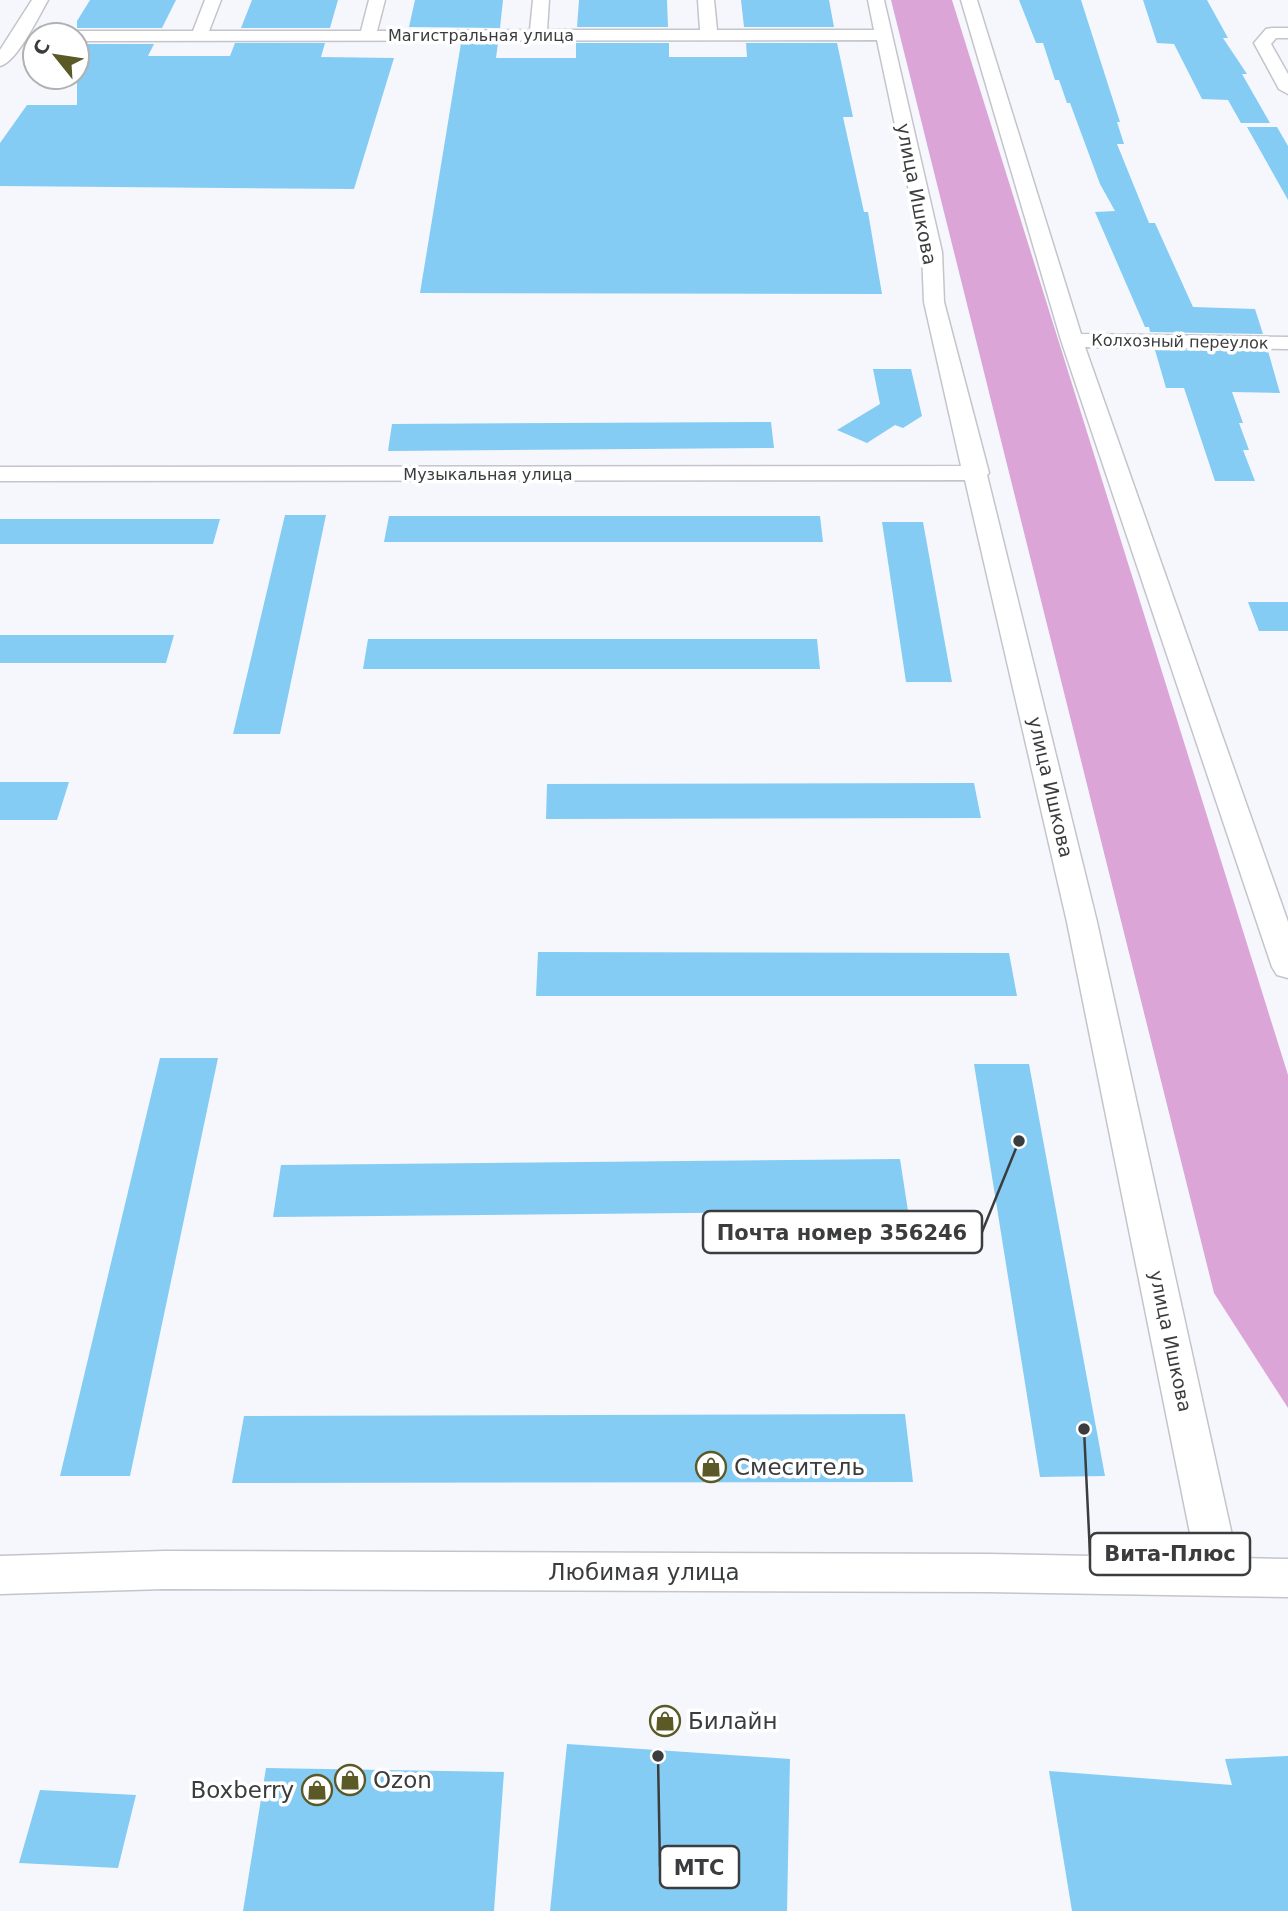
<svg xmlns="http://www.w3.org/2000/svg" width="1288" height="1911" font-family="'DejaVu Sans',sans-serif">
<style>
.forest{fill:#dba5d7}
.building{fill:#84ccf4}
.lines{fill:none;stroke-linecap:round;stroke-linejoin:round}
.minor-casing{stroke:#c3c5cb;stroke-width:3}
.minor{fill:#fff;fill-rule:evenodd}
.labels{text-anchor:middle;stroke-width:7;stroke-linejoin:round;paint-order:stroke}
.far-street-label{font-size:16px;fill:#3b3c3e;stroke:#fff}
.street-label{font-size:19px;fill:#3b3c3e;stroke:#fff}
.near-poi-label{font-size:23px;fill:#3b3c3e;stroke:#fff;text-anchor:start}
.near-street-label{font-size:23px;fill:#3b3c3e;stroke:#fff}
.leader{fill:none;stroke:#3b3c3e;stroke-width:2.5}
.callout-dot{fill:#3b3c3e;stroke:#fff;stroke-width:2.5}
.callout{fill:#fff;stroke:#3b3c3e;stroke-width:2.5}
.callout-label{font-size:21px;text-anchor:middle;font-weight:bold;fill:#3b3c3e}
</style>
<rect width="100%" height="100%" fill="#f5f7fd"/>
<!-- forest -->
<path class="forest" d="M 891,0 L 952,0 L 1288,1075 L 1288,1408 L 1214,1293 Z"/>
<!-- building -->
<path class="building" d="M 90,0 L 176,0 L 162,28 L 77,28 L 77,21 Z
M 252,0 L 338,0 L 330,28 L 241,28 Z
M 415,0 L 503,0 L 500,28 L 409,27 Z
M 579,0 L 667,0 L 668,27 L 577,27 Z
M 741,0 L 829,0 L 834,27 L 744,27 Z
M 1019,0 L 1081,0 L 1120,122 L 1117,122 L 1124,144 L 1117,144 L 1149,223 L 1155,223 L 1193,307 L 1255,309 L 1263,334 L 1150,332 L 1149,327 L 1145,327 L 1095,212 L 1115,211 L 1100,184 L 1070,103 L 1067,103 L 1059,80 L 1055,80 L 1043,43 L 1036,43 Z
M 1143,0 L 1207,0 L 1228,38 L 1223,38 L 1247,74 L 1242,74 L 1270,123 L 1241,123 L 1228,100 L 1202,99 L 1174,44 L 1157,43 Z
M 235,43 L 325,43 L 321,57 L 394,58 L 354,189 L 0,186 L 0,143 L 27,105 L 77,105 L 77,44 L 154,44 L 148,56 L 230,56 Z
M 461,43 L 498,43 L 496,58 L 576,58 L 576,43 L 669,43 L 669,57 L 747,57 L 746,43 L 837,43 L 853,117 L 843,117 L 864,212 L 868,212 L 882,294 L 420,293 Z
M 1247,127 L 1277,127 L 1288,146 L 1288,200 Z
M 1155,350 L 1268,351 L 1280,393 L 1232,392 L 1243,423 L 1239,423 L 1249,450 L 1243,450 L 1255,481 L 1215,481 L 1184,388 L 1166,388 Z
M 873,369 L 911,369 L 922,416 L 903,428 L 895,425 L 867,443 L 837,430 L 880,404 Z
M 760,422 L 771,422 L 774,448 L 388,451 L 392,424 Z
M 285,515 L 326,515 L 280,734 L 233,734 Z
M 389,516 L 820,516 L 823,542 L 384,542 Z
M 0,519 L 220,519 L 213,544 L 0,544 Z
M 882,522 L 923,522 L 952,682 L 906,682 Z
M 1248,602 L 1288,602 L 1288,631 L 1259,631 Z
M 0,635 L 174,635 L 166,663 L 0,663 Z
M 368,639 L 817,639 L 820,669 L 363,669 Z
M 0,782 L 69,782 L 57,820 L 0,820 Z
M 974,783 L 981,818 L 546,819 L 547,784 Z
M 538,952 L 1009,953 L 1017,996 L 536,996 Z
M 160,1058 L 218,1058 L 130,1476 L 60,1476 Z
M 974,1064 L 1029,1064 L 1105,1476 L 1040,1477 Z
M 900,1159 L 908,1211 L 273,1217 L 281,1165 Z
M 905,1414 L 913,1482 L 232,1483 L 244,1416 Z
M 567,1744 L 790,1759 L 787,1911 L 550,1911 Z
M 1288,1756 L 1288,1911 L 1072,1911 L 1049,1771 L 1232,1785 L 1225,1759 Z
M 266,1768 L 504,1772 L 494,1911 L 243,1911 Z
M 40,1790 L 136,1795 L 118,1868 L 19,1863 Z"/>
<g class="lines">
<!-- minor casing -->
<g class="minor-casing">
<path id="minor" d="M 32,0 L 48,0 C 39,16 17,62 0,66 L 0,50 Z
M 205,0 L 221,0 L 209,31 L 361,31 L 369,0 L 385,0 L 377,31 L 530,30 L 533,0 L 549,0 L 547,30 L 700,30 L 698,0 L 714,0 L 717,30 L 874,30 L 868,0 L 884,0 L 942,252 L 944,302 L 989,473 L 987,475 L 1097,922 L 1237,1558 L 1288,1559 L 1288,1597 L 988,1592 L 164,1589 L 0,1594 L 0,1556 L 164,1551 L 988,1554 L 1195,1558 L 1067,922 L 965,480 L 0,481 L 0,467 L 961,466 L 924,302 L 922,252 L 877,40 L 77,41 L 77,35 L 69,35 L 77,31 L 193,31 Z
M 961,0 L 977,0 L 1081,334 L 1288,337 L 1288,349 L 1085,347 L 1288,922 L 1288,978 L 1277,975 L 1272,967 L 1061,340 Z
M 1272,28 L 1288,28 L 1288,38 L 1276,38 L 1271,44 L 1288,74 L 1288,94 L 1279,89 L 1254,43 L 1266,29 Z"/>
</g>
<!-- minor -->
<use href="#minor" class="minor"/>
</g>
<!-- icons -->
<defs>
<g id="shop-ring" transform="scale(1.575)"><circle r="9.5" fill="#fff" stroke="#5b5a27" stroke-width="1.5"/><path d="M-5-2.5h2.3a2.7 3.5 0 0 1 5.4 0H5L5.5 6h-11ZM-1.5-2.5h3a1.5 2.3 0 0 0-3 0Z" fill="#5b5a27"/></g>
</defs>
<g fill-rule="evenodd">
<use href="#shop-ring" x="711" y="1467"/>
<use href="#shop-ring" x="665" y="1721"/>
<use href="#shop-ring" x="350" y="1780"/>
<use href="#shop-ring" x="317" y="1790"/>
</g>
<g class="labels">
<!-- far-street labels -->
<g class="far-street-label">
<text x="481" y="41">Магистральная улица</text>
<text transform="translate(1180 341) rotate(1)" y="6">Колхозный переулок</text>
<text x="488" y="480">Музыкальная улица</text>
</g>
<!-- street labels -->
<g class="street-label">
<text transform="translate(917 194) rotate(79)" y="7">улица Ишкова</text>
<text transform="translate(1051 787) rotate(77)" y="7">улица Ишкова</text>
<text transform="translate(1171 1341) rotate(78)" y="7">улица Ишкова</text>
</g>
<!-- near-poi labels -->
<g class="near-poi-label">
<text x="734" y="1475">Смеситель</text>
<text x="688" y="1729">Билайн</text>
<text x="373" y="1788">Ozon</text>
<text x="294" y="1798" text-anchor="end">Boxberry</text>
</g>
<!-- near-street labels -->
<g class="near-street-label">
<text x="644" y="1580">Любимая улица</text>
</g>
</g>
<!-- callouts -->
<path class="leader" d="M1019 1141L982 1232M1084 1429L1090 1554M658 1756L660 1867"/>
<g class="callout-dot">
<circle cx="1019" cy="1141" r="7"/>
<circle cx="1084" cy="1429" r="7"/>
<circle cx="658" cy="1756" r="7"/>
</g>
<g class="callout">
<rect x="703" y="1211" width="279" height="42" rx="7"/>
<rect x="1090" y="1533" width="160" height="42" rx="7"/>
<rect x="660" y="1846" width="79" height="42" rx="7"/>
</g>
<g class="callout-label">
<text x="842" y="1240">Почта номер 356246</text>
<text x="1170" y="1561">Вита-Плюс</text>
<text x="699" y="1875">МТС</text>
</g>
<!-- north arrow -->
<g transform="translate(56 56) rotate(300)"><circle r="33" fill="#ffffff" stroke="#b1b1b2" stroke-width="2"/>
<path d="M0-5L12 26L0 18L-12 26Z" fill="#5b5a27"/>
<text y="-10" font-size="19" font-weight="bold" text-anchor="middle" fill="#3b3c3e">С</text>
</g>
</svg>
